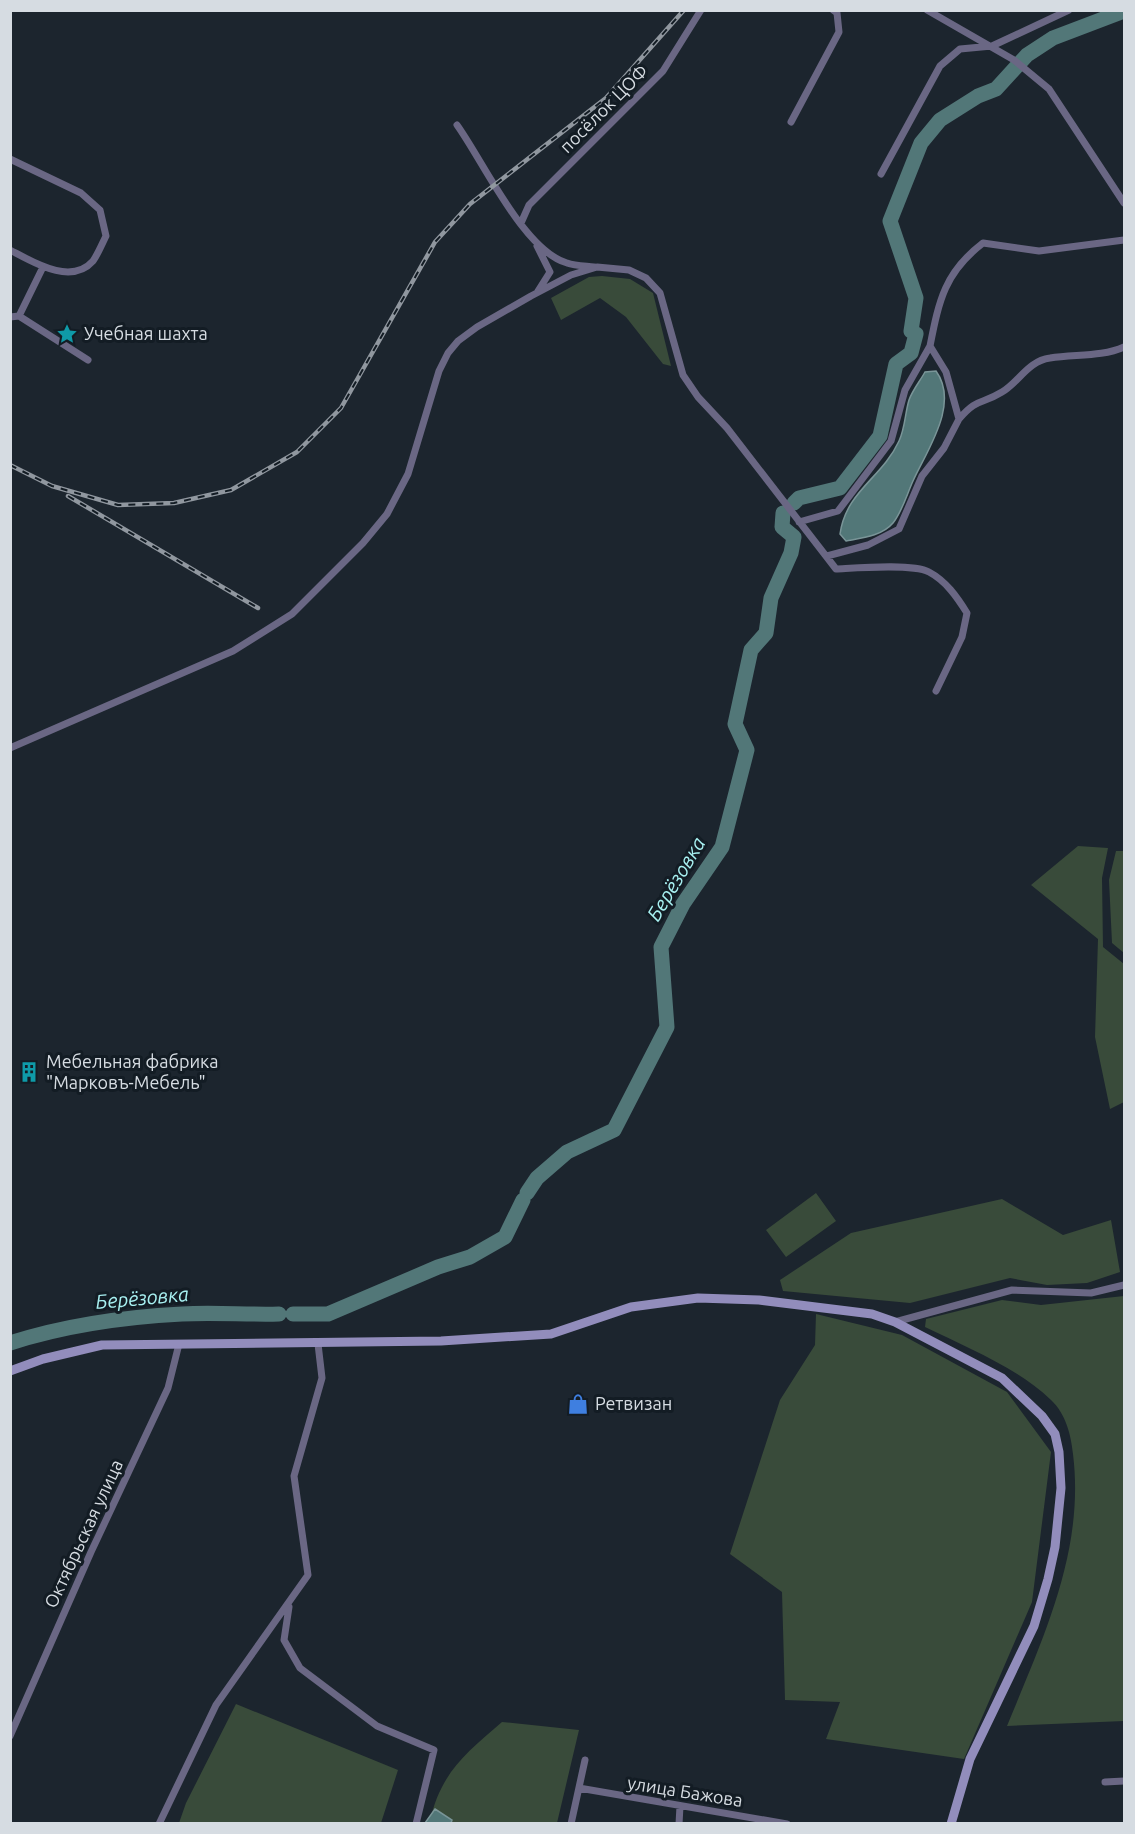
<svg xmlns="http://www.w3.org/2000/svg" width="1135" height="1834" font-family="Ubuntu,sans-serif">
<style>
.green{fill:#394b3a}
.water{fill:#527778;stroke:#7a9598;stroke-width:1.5}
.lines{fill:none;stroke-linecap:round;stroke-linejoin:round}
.river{stroke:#527778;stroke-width:15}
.street{stroke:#6a6784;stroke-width:7}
.secondary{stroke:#928dbc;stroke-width:9}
.rail-casing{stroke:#90979f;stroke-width:4.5}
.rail{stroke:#131c24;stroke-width:2;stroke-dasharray:7;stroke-linecap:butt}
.labels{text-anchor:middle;stroke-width:6;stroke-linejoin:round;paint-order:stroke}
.street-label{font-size:18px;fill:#d6dce2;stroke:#131c24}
.poi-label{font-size:18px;fill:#d6dce2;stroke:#131c24;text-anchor:start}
.water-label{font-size:20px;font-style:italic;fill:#a8f1f2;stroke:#131c24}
</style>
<rect width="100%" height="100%" fill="#1c252e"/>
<!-- green -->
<path class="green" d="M 602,276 L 630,279 L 653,293 L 671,366 L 663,364 L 626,317 L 600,298 L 561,320 L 551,298 L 589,277 Z
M 1078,846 L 1108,848 L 1102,878 L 1103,947 L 1124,964 L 1124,1102 L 1110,1109 L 1095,1037 L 1098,939 L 1031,885 Z
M 1116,851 L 1124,851 L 1124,953 L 1112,943 L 1109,880 Z
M 816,1193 L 836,1221 L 786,1257 L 766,1230 Z
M 1002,1199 L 1063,1235 L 1111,1220 L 1120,1272 L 1087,1283 L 1047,1285 L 1010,1278 L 910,1303 L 783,1291 L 780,1280 L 851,1233 Z
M 1124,1296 L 1124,1721 L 1007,1726 C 1043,1638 1085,1551 1073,1454 C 1071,1435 1066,1414 1051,1400 C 1016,1367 968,1348 925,1327 L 926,1319 L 1002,1300 L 1041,1305 Z
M 816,1314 L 902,1335 L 1007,1392 L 1051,1452 L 1032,1602 L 964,1759 L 826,1739 L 840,1702 L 785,1700 L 782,1592 L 730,1554 L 780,1400 L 815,1345 Z
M 236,1704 L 398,1770 L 381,1823 L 179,1823 L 186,1803 Z
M 502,1722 L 579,1730 L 557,1823 L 429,1824 C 441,1772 464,1755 502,1722 Z"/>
<!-- water -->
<path class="water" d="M 936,371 C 960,404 927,450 913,481 C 907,494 902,512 893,523 C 882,536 862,538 846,541 L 840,534 C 846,491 882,478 899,441 C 905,429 905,413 909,400 C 912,391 920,381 925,372 Z
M 435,1809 L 452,1820 L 451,1823 L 425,1823 Z"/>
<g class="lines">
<!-- river -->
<path class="river" d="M 794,503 L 799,498 L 840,488 L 880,436 L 896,364 L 911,353 L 916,334 L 911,331 L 916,298 L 890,221 L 921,143 L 940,120 L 978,96 L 996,89 L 1027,55 L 1053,38 L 1124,11
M 527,1193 L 537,1178 L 567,1152 L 614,1130 L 667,1027 L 661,947 L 683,904 L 722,847 L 747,750 L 735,724 L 751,650 L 766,633 L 771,598 L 791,553 L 794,537 L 782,527 L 783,513
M 293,1314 L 328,1314 L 438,1267 L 470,1257 L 505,1237 L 523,1200
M 10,1343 C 66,1325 124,1317 182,1314 C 214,1312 247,1315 279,1314"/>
<!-- street -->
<path class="street" d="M 927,10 L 1014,60 L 1049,89 L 1124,203
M 791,122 L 839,32 L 837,13 L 833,10
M 457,125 C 483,161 524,251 567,263 C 575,266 586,266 594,267
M 10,159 L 81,193 L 100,210 L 106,236 C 102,244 98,254 93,261 C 71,286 33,262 10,250
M 881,174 L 940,66 L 960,49 L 992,46 L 1069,10
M 521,223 L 529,205 L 663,71 L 701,10
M 537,246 L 550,272 L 538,291
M 19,316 L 43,267
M 10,317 L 19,316 L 88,360
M 959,419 C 978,397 981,405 1002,392 C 1019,382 1028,361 1050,358 C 1075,354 1102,357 1124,347
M 799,522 L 838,511 L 891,441 L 905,390 L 930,346
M 827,556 L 868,545 L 899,529 L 922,476 L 944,448 L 959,419 L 946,372 L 930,346 C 939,300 945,272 983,243 L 1039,251 L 1124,240
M 10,748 L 233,651 L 292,614 L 363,543 L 387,514 L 408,474 L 439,371 L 448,353 L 458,341 L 477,327 L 531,296 L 571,275 L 597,267 L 629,270 L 646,278 L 660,293 L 683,375 L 698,397 L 727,428 L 836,569 C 856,568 913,563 929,572 C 946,581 957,597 967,613 L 962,637 L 936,691
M 895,1322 L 1012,1290 L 1091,1293 L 1124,1285
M 289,1607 L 284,1640 L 300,1668 L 377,1726 L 434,1750 L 416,1824
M 10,1736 L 91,1552 L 168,1388 L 179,1344
M 1105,1782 L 1124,1781
M 579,1788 L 787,1824
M 159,1824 L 216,1705 L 308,1575 L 294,1476 L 322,1378 L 318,1344
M 571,1824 L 585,1760
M 679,1824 L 680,1806"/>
<!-- secondary -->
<path class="secondary" d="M 10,1371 L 43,1359 L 102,1345 L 441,1341 L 551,1334 L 631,1307 L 698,1298 L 759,1300 L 872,1314 L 895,1322 L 1002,1378 L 1042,1416 L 1055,1434 L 1059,1452 L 1061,1488 L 1055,1547 L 1048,1579 L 1034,1626 L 970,1759 L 951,1824"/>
<!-- rail casing -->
<g class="rail-casing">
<path id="rail" d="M 10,465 L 52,486 L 118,505 L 174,503 L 231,490 L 297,452 L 341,408 L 435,242 L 470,204 L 606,98 L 684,10
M 68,496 L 258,608"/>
</g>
<!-- rail -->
<use href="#rail" class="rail"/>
</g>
<!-- icons -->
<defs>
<g id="sight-bare" transform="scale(1.62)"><path d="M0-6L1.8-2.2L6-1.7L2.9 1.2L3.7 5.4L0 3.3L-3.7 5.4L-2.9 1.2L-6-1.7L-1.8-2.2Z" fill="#0f9aa8" stroke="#131c24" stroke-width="2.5" paint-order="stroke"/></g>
<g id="building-bare" transform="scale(1.62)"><path d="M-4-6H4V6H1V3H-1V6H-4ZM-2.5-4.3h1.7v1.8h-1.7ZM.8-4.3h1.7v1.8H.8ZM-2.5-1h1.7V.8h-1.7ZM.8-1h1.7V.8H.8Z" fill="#0f9aa8" stroke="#131c24" stroke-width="2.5" paint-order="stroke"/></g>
<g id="shop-bare" transform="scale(1.62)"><path d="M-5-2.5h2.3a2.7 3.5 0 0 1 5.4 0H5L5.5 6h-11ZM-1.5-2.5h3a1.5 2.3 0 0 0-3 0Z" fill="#3f7fe0" stroke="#131c24" stroke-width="2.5" paint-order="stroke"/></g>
</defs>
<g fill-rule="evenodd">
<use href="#sight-bare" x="67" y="334"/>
<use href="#building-bare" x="29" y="1072"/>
<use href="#shop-bare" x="578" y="1404"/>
</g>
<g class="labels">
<!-- street labels -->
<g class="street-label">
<text transform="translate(604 109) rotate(-45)" y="6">посёлок ЦОФ</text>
<text transform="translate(84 1534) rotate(-65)" y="6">Октябрьская улица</text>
<text transform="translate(685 1792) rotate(9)" y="6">улица Бажова</text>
</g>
<!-- poi labels -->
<g class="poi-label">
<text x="84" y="340">Учебная шахта</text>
<text x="46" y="1068">Мебельная фабрика<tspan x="46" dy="21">"Марковъ-Мебель"</tspan></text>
<text x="595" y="1410">Ретвизан</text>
</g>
<!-- water labels -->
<g class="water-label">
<text transform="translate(676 879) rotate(-59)" y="7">Берёзовка</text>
<text transform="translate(142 1298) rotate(-5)" y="7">Берёзовка</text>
</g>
</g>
<!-- border -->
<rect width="1135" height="1834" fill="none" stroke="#d6dce2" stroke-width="24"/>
</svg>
